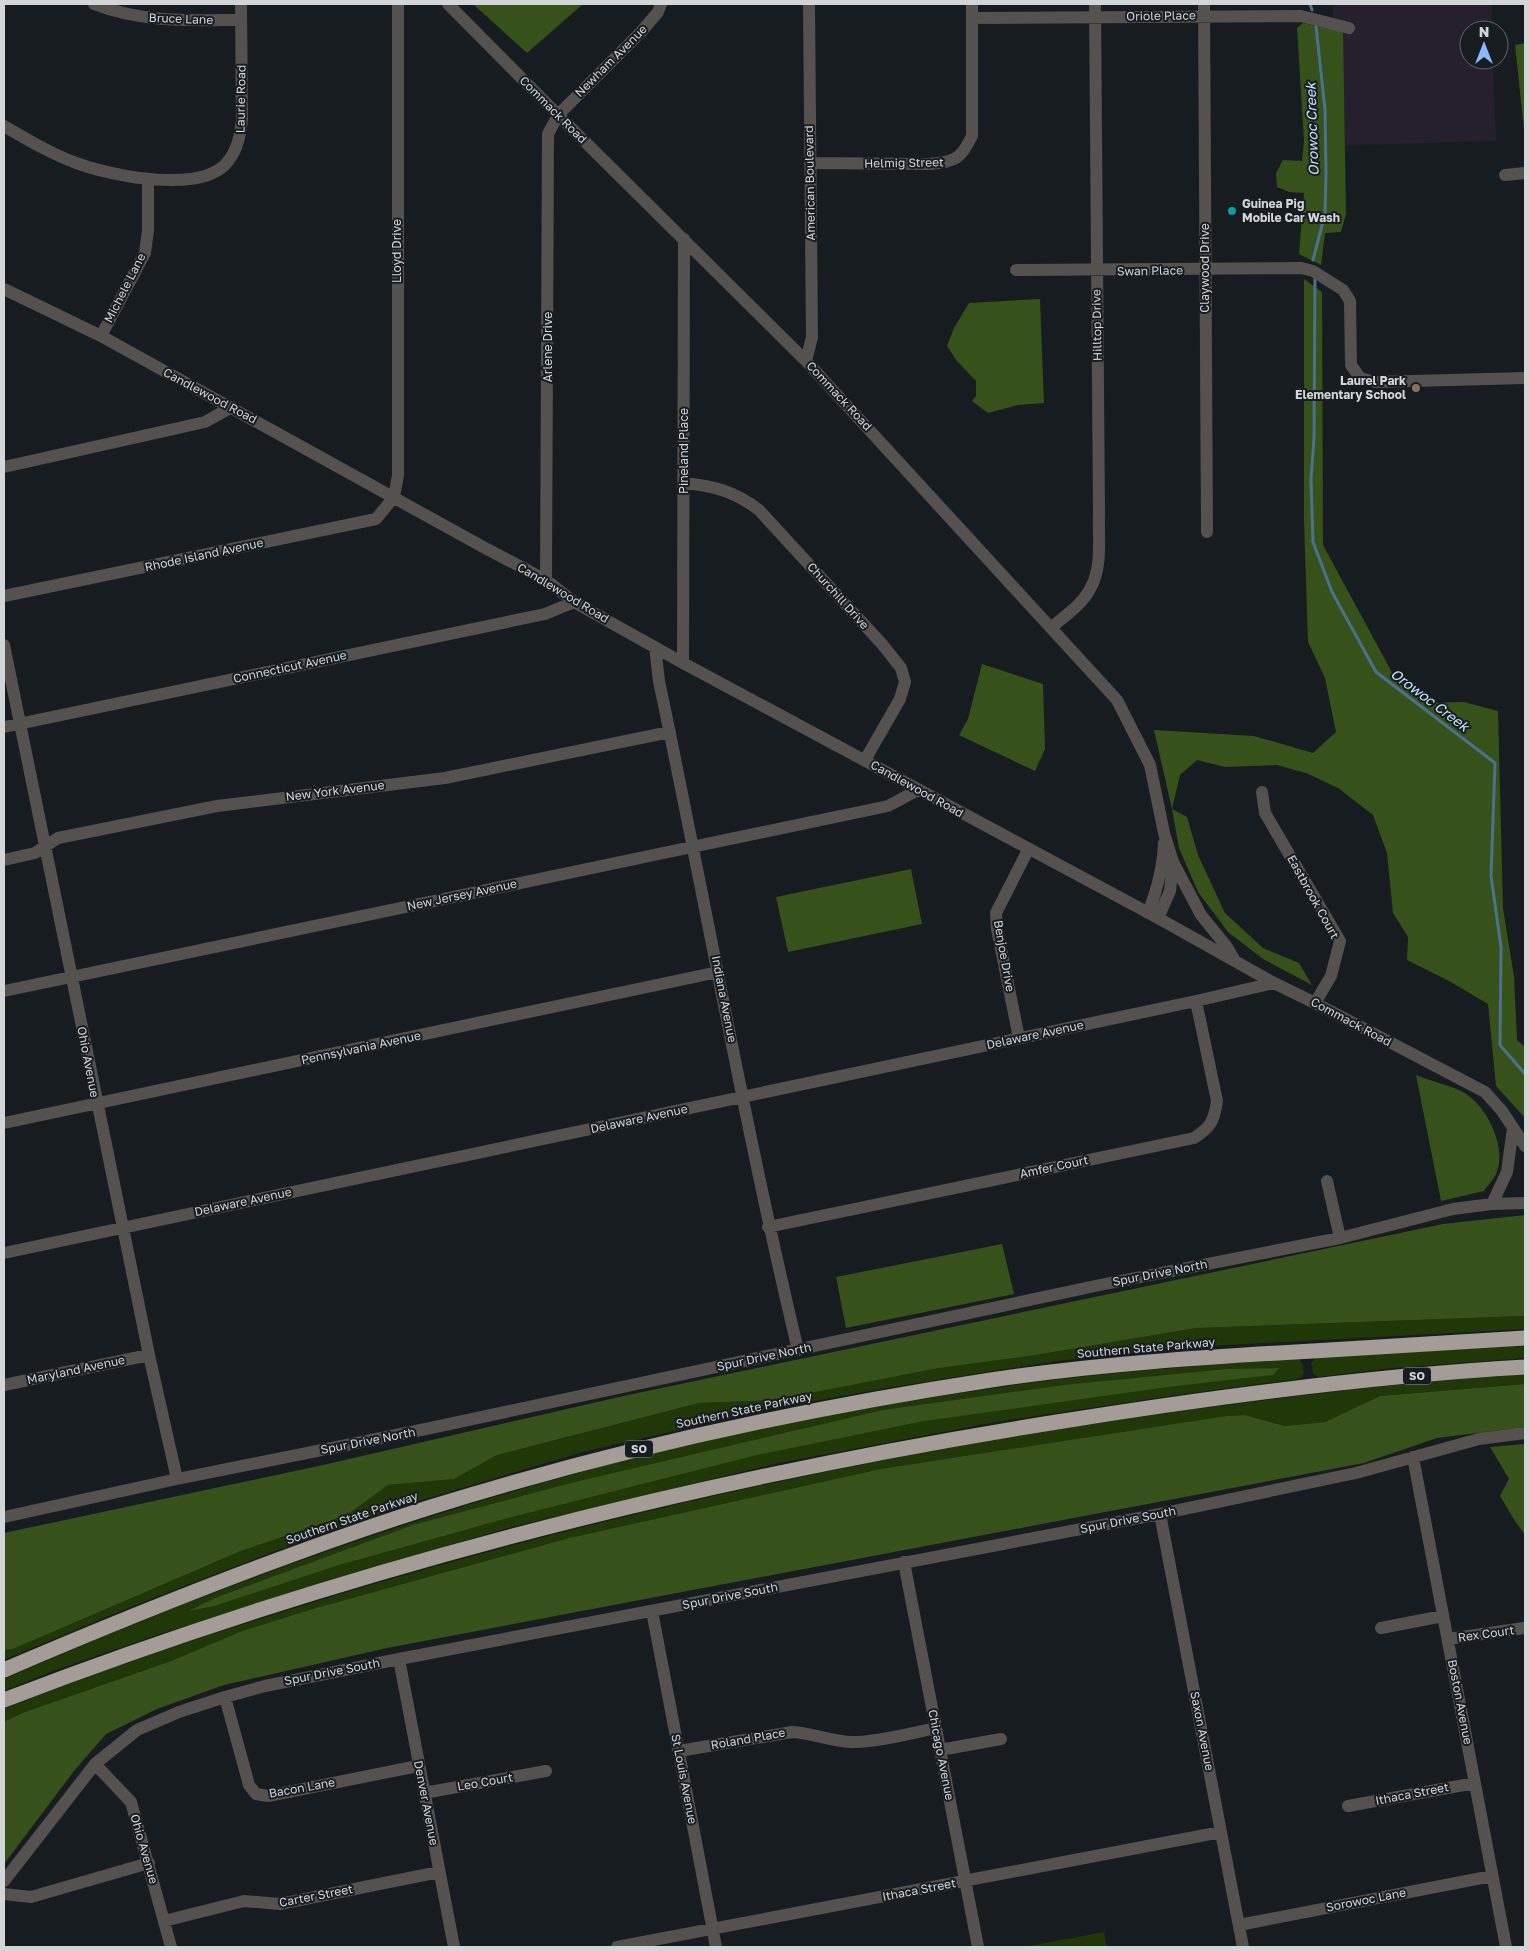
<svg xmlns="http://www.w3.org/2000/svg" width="1529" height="1951" font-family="'Golos Text',sans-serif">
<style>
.commercial{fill:#251f2e}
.green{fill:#203707}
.forest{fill:#365119}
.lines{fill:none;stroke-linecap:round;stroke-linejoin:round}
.stream{stroke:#4a718f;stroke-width:3}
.minor{stroke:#54514f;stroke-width:12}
.highway{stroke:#a39c97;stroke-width:15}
.culture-dot{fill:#0f9aa8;stroke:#171c20;stroke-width:2}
.education-dot{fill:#8d6e63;stroke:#171c20;stroke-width:2}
.labels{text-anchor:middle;stroke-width:4;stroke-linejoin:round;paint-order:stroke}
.shield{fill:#171c20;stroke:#9b9ea2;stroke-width:1}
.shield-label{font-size:11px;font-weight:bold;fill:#d3d6d9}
.street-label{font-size:12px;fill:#d3d6d9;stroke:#171c20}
.poi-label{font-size:12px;font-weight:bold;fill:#d3d6d9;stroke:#171c20;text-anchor:start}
.water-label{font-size:14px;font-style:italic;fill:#c7e3fe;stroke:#171c20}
</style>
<rect width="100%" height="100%" fill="#171c20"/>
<!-- commercial -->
<path class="commercial" d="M 1333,4 L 1492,4 L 1492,30 L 1469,30 L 1469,60 L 1493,60 L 1496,141 L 1328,146 Z"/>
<!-- green -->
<path class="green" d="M 1525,1316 L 1525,1329 L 1189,1347 L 1056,1361 L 893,1387 L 769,1409 L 583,1452 L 412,1503 L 278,1550 L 133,1606 L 4,1660 L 4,1650 L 13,1649 L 241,1551 L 347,1515 L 388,1485 L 454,1479 L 497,1455 L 699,1403 L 775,1400 L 939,1368 L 1030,1356 L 1196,1328 Z
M 1525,1346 L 1525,1358 L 1382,1369 L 1318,1377 L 1313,1374 L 1311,1362 L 1317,1357 Z
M 1295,1359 L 1300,1360 C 1304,1365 1305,1372 1302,1377 L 1297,1379 L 1170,1396 L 996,1422 L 779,1463 L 512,1527 L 325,1581 L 151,1637 L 53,1671 L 4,1691 L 4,1679 C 207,1590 416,1514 631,1459 C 737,1431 846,1411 954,1394 C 989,1389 1025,1383 1060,1379 C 1138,1370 1216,1364 1295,1359 Z
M 1525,1374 L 1525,1384 L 1380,1396 L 1325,1422 L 1285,1426 L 1245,1415 L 1226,1416 L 880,1469 L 569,1538 L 316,1608 L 242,1631 L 171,1661 L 22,1713 L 4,1722 L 4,1709 C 148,1652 295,1606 444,1564 C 701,1492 963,1439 1228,1405 C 1327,1392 1426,1380 1525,1374 Z
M 1104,1932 L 1107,1947 L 1024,1947 Z"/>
<!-- forest -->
<path class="forest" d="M 473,4 L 583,4 L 527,53 Z
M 1303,23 L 1343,32 L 1346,214 L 1341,232 L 1325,233 L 1321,265 L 1299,254 L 1304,193 L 1289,192 L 1277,187 L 1276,173 L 1283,160 L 1302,161 L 1304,141 L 1297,28 Z
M 1525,43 L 1525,139 L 1515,45 Z
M 1304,279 L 1322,292 L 1323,545 L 1395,678 L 1427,703 L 1464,702 L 1498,711 L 1503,908 L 1514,977 L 1517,1040 L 1525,1047 L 1525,1118 L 1496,1086 L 1488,1004 L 1449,981 L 1407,960 L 1408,937 L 1393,913 L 1387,853 L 1373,815 L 1338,788 L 1306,773 L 1277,765 L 1225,767 L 1197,760 L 1180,775 L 1172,809 L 1187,817 L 1198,855 L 1225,913 L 1263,948 L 1299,963 L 1312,985 L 1263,959 L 1228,932 L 1198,892 L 1179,848 L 1172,809 L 1154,730 L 1254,736 L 1313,753 L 1336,732 L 1325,678 L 1308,642 L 1304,522 Z
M 1040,299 L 1044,403 L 1018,405 L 988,413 L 972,401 L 976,396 L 976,381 L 957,361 L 947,346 L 954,328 L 969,303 Z
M 982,664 L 1043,684 L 1045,749 L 1035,771 L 959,735 L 968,719 Z
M 911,869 L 922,924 L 788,952 L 776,897 Z
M 1416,1075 C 1431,1081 1449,1085 1463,1092 C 1487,1105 1509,1150 1495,1176 C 1492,1181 1487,1186 1484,1191 L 1441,1201 Z
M 1525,1215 L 1525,1316 L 1196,1328 L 1030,1356 L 939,1368 L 775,1400 L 699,1403 L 497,1455 L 454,1479 L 388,1485 L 347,1515 L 241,1551 L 13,1649 L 4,1650 L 4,1533 L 323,1465 L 628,1395 L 1443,1224 Z
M 1002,1244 L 1014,1294 L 846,1328 L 836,1277 Z
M 1279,1368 L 1273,1375 L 1168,1387 L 924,1421 L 757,1455 L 508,1518 L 339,1565 L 214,1606 L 189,1611 L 215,1598 L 413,1525 L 575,1482 L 883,1410 L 1064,1385 L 1227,1369 Z
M 1525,1384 L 1525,1427 L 1437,1438 L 1364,1463 L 387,1648 L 224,1685 L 157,1709 L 106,1734 L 74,1771 L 4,1864 L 4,1722 L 22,1713 L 171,1661 L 242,1631 L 316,1608 L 569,1538 L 880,1469 L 1226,1416 L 1245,1415 L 1285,1426 L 1325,1422 L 1380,1396 Z
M 1525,1444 L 1525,1535 L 1515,1521 L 1500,1496 L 1509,1479 L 1490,1447 Z"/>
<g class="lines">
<!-- stream -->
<path class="stream" d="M 1310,4 L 1312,10
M 1313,260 L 1325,214 L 1326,173 L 1325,110 L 1316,26
M 1315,276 L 1314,438 L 1311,479 L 1313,542 L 1332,592 L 1376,672 L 1495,763 L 1491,876 L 1501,947 L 1500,1045 L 1525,1074"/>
<!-- minor -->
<path class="minor" d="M 94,4 C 142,23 191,20 241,20
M 448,4 L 558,115 L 806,361 L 1117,700 L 1150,765 L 1164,833 L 1173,862 L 1170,891 L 1158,918
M 1204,4 L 1207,532
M 972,18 L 1301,16 L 1349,28
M 4,126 C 28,140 53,155 79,164 C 113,176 205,195 229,160 C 238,148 240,135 242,120 L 241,4
M 810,163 L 929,164 C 955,162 961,159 972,136 L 972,4
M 1505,175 L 1525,173
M 1016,270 L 1301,268 L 1313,271 L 1343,290 L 1350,301 L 1351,365 L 1360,378 L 1375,382 L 1525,378
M 4,289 L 101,336 L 485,548 L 546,580 L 574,602 L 683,663 L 1158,918 L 1274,983 L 1315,1003 L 1485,1092 L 1502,1111 L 1525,1146
M 101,336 L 145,253 L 148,230 L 148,180
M 806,361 L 812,337 L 809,4
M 4,467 L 205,422 L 232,407
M 684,483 C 714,486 734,491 759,510 L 882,644 L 901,668 L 905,682 L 900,699 L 865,760
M 546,580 L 548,134 L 558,115 L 641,32 L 658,12 L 661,4
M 4,596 L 376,519 L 394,497 L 398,475 L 398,4
M 1051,628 C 1064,616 1082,605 1090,589 C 1103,567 1098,537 1099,512 L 1095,4
M 4,645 L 149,1355 L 177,1479
M 655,647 L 659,681 C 706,904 745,1129 798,1350
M 683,663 L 684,239
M 4,727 L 545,614 L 574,602
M 1262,792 L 1265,813 L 1340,941 L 1331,976 L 1315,1003
M 4,860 L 35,853 L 58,838 L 217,806 L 445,778 L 670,732
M 1173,862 L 1201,915 L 1227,947 L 1235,961
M 1148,913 C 1157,890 1163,869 1164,843
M 4,991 L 888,806 L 918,790
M 1019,1038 L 997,929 L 996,913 L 1028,850
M 4,1123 L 718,972
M 1327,1181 L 1340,1238
M 1492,1204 L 1507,1172 L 1513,1128
M 768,1227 L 1194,1138 C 1211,1127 1214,1121 1217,1101 L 1196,1001
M 4,1253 L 1196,1001 L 1274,983
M 4,1385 L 149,1355
M 1413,1457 L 1506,1947
M 1160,1514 L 1243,1947
M 4,1517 L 177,1479 L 421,1430 L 1100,1285 L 1340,1238 L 1453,1209 L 1492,1204 L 1525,1203
M 904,1562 L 978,1947
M 652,1611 L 716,1947
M 1381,1628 L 1443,1616
M 1448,1639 L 1524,1628
M 399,1659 L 454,1947
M 225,1697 L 249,1785 L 256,1794 L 268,1796 L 418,1766
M 940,1750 L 1001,1739
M 679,1751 L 792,1732 C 812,1733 831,1741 850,1742 C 874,1743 912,1733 936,1728
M 95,1764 L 131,1802 L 171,1947
M 424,1793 L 546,1771
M 1348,1806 L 1475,1783
M 4,1881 L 95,1764 L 137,1730 L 179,1712 L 225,1697 L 265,1686 L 399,1659 L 1160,1514 L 1356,1473 L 1479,1439 L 1525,1433
M 4,1894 L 31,1897 L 149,1863
M 164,1921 L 244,1901 L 280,1904 L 439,1872
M 1239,1925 L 1492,1876
M 617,1947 L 1221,1832"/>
<!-- highway -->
<path class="highway" d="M 4,1670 C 144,1610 286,1553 431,1507 C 614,1450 801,1409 991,1380 C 1098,1364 1205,1357 1313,1351 C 1384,1347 1454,1342 1525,1338
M 4,1700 C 344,1569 698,1479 1057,1422 C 1212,1397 1369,1376 1525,1367"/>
</g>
<!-- markers -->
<circle class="culture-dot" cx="1232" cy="211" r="5"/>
<circle class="education-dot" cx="1416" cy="388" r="5"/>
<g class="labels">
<!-- shield labels -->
<g class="shield">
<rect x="1403" y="1367.5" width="28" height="17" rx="4"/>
<rect x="625" y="1440.5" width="28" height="17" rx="4"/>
</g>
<g class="shield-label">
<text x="1417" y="1380">SO</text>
<text x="639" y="1453">SO</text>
</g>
<!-- street labels -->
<g class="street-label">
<text transform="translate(1161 16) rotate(-1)" y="4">Oriole Place</text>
<text transform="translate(181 19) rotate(2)" y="4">Bruce Lane</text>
<text transform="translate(611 61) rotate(-45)" y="4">Newham Avenue</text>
<text transform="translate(241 99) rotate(-89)" y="4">Laurie Road</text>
<text transform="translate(553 110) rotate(45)" y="4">Commack Road</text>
<text transform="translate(904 163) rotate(-1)" y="4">Helmig Street</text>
<text transform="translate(810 183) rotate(-91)" y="4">American Boulevard</text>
<text transform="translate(397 251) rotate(-90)" y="4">Lloyd Drive</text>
<text transform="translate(1205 268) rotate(-90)" y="4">Claywood Drive</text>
<text transform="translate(1150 271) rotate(-1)" y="4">Swan Place</text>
<text transform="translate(125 288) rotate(-63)" y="4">Michele Lane</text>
<text transform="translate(1097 325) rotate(-91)" y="4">Hilltop Drive</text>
<text transform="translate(548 347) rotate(-90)" y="4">Arlene Drive</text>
<text transform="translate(210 396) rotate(28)" y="4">Candlewood Road</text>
<text transform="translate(839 396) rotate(47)" y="4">Commack Road</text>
<text transform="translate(684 451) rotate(-90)" y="4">Pineland Place</text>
<text transform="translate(204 555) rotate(-12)" y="4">Rhode Island Avenue</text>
<text transform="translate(563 593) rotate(31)" y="4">Candlewood Road</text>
<text transform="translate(838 596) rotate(48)" y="4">Churchill Drive</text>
<text transform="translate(290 667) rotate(-12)" y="4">Connecticut Avenue</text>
<text transform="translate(917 789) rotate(29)" y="4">Candlewood Road</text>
<text transform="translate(335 791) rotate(-7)" y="4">New York Avenue</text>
<text transform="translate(462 895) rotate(-12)" y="4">New Jersey Avenue</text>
<text transform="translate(1313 897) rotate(61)" y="4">Eastbrook Court</text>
<text transform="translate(1004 956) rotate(80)" y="4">Benjoe Drive</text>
<text transform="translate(724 999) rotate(79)" y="4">Indiana Avenue</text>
<text transform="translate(1351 1022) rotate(28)" y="4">Commack Road</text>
<text transform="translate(1035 1035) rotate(-12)" y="4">Delaware Avenue</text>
<text transform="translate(361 1048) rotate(-12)" y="4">Pennsylvania Avenue</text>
<text transform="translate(88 1062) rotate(79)" y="4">Ohio Avenue</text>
<text transform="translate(639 1119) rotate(-12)" y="4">Delaware Avenue</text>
<text transform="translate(1054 1167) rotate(-12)" y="4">Amfer Court</text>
<text transform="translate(243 1202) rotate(-12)" y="4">Delaware Avenue</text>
<text transform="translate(1160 1273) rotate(-11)" y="4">Spur Drive North</text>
<text transform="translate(1146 1348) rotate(-5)" y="4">Southern State Parkway</text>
<text transform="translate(764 1357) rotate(-12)" y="4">Spur Drive North</text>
<text transform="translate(76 1370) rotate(-12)" y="4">Maryland Avenue</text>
<text transform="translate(744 1410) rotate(-12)" y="4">Southern State Parkway</text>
<text transform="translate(368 1441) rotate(-11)" y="4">Spur Drive North</text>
<text transform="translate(352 1518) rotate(-19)" y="4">Southern State Parkway</text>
<text transform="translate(1128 1520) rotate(-11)" y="4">Spur Drive South</text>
<text transform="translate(730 1596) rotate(-11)" y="4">Spur Drive South</text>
<text transform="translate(1486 1634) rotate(-8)" y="4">Rex Court</text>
<text transform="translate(332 1672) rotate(-11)" y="4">Spur Drive South</text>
<text transform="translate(1460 1702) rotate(79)" y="4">Boston Avenue</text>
<text transform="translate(1202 1731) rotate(79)" y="4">Saxon Avenue</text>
<text transform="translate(748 1739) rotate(-10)" y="4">Roland Place</text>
<text transform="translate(941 1755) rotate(79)" y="4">Chicago Avenue</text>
<text transform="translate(684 1779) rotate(79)" y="4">St Louis Avenue</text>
<text transform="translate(485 1782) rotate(-10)" y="4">Leo Court</text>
<text transform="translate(302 1788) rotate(-10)" y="4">Bacon Lane</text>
<text transform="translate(1412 1794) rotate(-11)" y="4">Ithaca Street</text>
<text transform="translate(426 1803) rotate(79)" y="4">Denver Avenue</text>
<text transform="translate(144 1849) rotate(74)" y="4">Ohio Avenue</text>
<text transform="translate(919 1890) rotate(-11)" y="4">Ithaca Street</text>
<text transform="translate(316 1896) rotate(-11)" y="4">Carter Street</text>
<text transform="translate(1366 1900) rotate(-11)" y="4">Sorowoc Lane</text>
</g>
<!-- poi labels -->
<g class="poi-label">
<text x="1242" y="208">Guinea Pig<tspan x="1242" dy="14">Mobile Car Wash</tspan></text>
<text x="1406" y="385" text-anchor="end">Laurel Park<tspan x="1406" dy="14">Elementary School</tspan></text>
</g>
<!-- water labels -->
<g class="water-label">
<text transform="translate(1312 129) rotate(-92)" y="5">Orowoc Creek</text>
<text transform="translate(1430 700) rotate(37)" y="5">Orowoc Creek</text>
</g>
</g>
<!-- border -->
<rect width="1529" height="1951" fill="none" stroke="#d3d6d9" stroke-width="10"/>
<!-- north arrow -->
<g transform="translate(1484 45)"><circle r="24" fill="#171c20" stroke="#62666a"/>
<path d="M0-4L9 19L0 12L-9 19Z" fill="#8abafc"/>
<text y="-8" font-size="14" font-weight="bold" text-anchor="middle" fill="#d3d6d9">N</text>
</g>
</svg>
